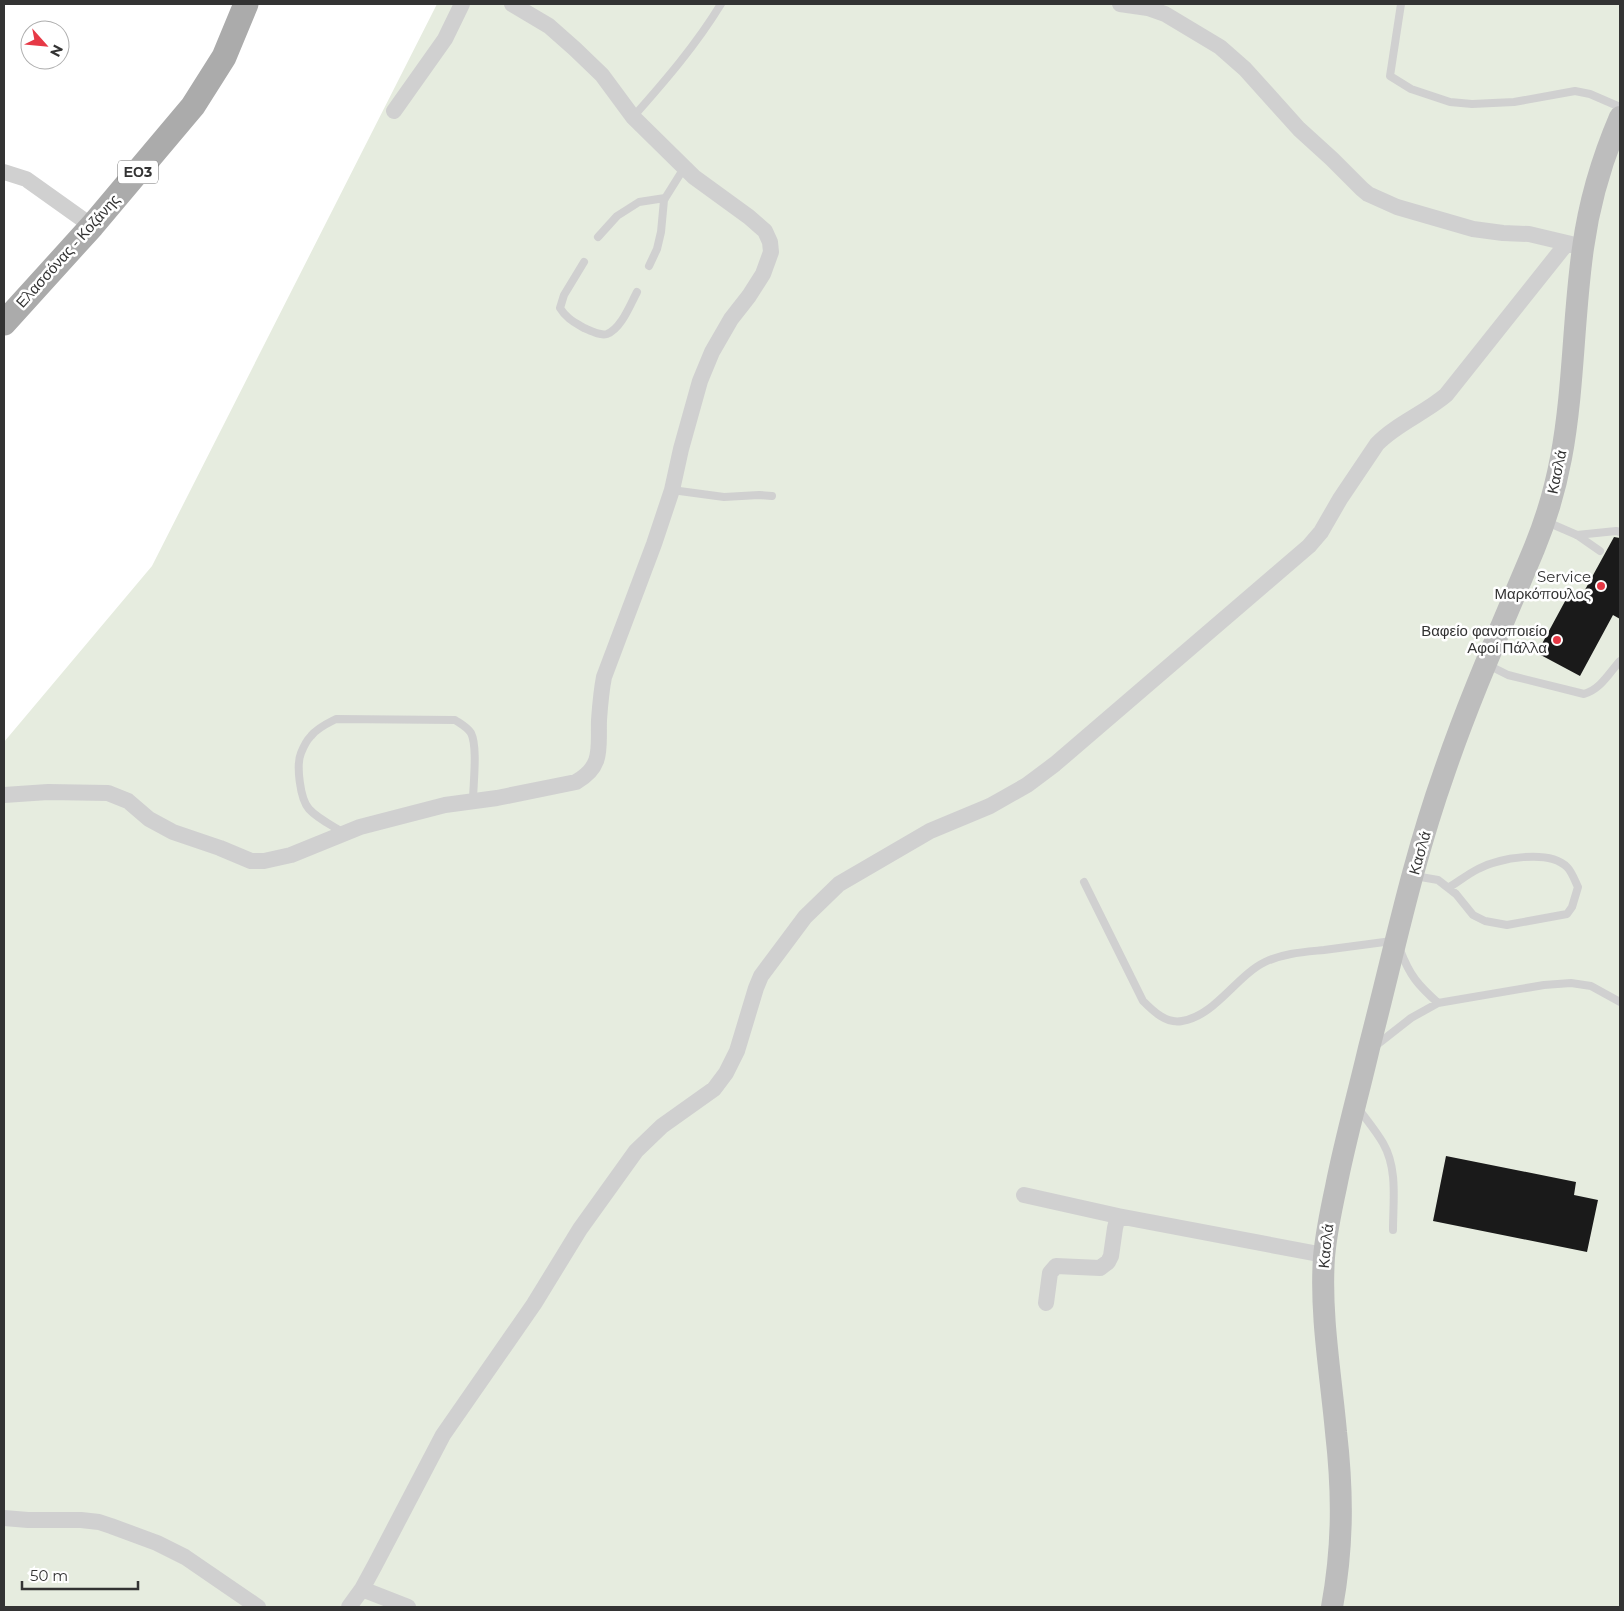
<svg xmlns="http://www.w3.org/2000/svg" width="1624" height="1611" font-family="Montserrat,sans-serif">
  <rect width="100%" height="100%" fill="#fff"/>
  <!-- green -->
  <path fill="#e6ecdf" d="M 437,4 L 1620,4 L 1620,1607 L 4,1607 L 4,742 L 152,566 Z"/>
  <!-- building -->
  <path fill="#1a1a1a" d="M 1614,537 L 1620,538 L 1620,619 L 1613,615 L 1580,676 L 1537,653 L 1570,592 L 1581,597 Z
    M 1446,1156 L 1576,1182 L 1574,1195 L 1598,1200 L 1587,1252 L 1433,1221 Z"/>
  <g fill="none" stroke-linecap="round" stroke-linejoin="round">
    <!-- lane -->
    <path stroke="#d0d0d0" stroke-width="8" d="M 1401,4 L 1390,76 L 1411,89 L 1450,102 L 1472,104 L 1514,102 L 1575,91 L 1590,94 L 1620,107
      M 633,117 C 665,81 696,45 721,4
      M 598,237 L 617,216 L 639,202 L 665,198
      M 584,262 L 564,295 L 560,308 C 566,318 574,322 584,328 C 591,331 600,336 607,334 C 621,329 630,305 637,292
      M 649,266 L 657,249 L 661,232 L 664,200 L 684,168
      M 672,490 L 724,497 L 759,495 L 772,496
      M 1547,522 L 1577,535 L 1600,551
      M 1577,535 L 1616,531 L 1620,532
      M 1488,665 L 1508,675 L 1584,694 C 1601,689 1609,673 1620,661
      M 344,833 C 333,826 318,819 309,809 C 300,799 296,765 301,753 C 303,748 307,740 311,736 C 317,728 328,723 336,719 L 455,720 C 461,724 467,727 471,733 C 478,747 473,785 473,802
      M 1415,876 L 1438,880 L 1456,894 L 1473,915 L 1485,921 L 1507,925 L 1567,914 L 1572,907 L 1578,887 C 1575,881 1572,872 1567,867 C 1549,849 1498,858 1478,869 C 1468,874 1458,882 1448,888
      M 1084,882 L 1143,1001 C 1153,1011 1166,1024 1182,1021 C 1215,1016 1236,976 1265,962 C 1284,953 1304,952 1324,950 C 1347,947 1370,944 1392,941
      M 1400,950 C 1410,976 1418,985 1438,1003
      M 1374,1047 L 1411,1018 L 1438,1003 L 1544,985 L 1571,983 L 1591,986 L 1620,1002
      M 1358,1108 C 1366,1119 1376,1131 1383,1143 C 1398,1169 1393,1201 1393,1230"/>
    <!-- street -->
    <path stroke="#d0d0d0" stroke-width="16" d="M 1120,4 L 1148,8 L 1165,14 L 1220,47 L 1245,69 L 1299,129 L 1332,159 L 1362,189 L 1368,194 L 1397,207 L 1473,229 L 1503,233 L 1529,234 L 1567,243
      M 394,111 L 445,39 L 462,4
      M 4,172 L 26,179 L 92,226
      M 4,795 L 48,792 L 108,793 L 128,801 L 149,819 L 173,832 L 220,848 L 251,861 L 264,861 L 291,855 L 360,827 L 445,805 L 497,798 L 576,782 C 604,766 598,748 599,720 C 600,706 601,692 604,677 L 654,544 L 672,490 L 681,449 L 700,381 L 712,352 L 731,319 L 749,296 L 763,274 L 771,252 L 770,242 L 765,231 L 749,217 L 694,177 L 633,117 L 602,75 L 575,49 L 549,26 L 512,4
      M 1024,1195 L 1118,1216 L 1324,1255
      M 1046,1303 L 1050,1273 L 1056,1266 L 1100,1268 L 1108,1262 L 1111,1256 L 1115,1228 L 1118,1216
      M 4,1518 L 28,1520 L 81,1520 L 99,1522 L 111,1526 L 157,1543 L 185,1557 L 258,1607
      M 362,1589 L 408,1607
      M 349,1607 L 362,1589 L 375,1565 L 443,1435 L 534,1304 L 580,1229 L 636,1151 L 662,1126 L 714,1089 L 726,1073 L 737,1051 L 756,988 L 761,976 L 805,917 L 839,884 L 930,831 L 990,806 L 1027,785 L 1055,764 L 1309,546 L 1321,532 L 1340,499 L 1377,444 C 1396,424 1425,413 1446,395 L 1567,243 L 1583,247"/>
    <!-- secondary -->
    <path stroke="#bdbdbd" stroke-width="22" d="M 1332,1607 C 1343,1547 1343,1493 1336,1432 C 1331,1376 1320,1315 1324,1257 C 1326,1234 1331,1210 1336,1187 C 1345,1141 1358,1095 1369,1048 C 1393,956 1412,863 1444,773 C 1470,697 1503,623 1534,549 C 1546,520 1555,490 1561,458 C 1574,389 1573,318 1583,248 C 1589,203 1602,159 1620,117"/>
    <!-- primary -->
    <path stroke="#ababab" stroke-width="25" d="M 4,323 L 92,226 L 193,106 L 224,57 L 246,4"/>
  </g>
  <!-- markers -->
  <g fill="#e63946" stroke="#fff" stroke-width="2">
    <circle cx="1601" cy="586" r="5"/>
    <circle cx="1557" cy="640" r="5"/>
  </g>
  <g text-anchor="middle" stroke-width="5" stroke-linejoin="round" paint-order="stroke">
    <!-- shield labels -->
    <rect fill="#fff" stroke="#707070" stroke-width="1" x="118" y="160.5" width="40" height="23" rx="4"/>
    <g font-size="14" font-weight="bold" fill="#333">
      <text x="138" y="177">ΕΟ3</text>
    </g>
    <!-- street labels -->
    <g font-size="15" fill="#333" stroke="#fff">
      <text transform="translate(68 251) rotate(-48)" y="5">Ελασσόνας - Κοζάνης</text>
      <text transform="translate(1557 472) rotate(-78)" y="5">Κασλά</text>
      <text transform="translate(1420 853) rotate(-74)" y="5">Κασλά</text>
      <text transform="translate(1326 1246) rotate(-84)" y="5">Κασλά</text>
    </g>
    <!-- poi labels -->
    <g font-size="15" fill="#333" stroke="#fff" text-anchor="end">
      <text x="1591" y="582">Service<tspan x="1591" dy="17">Μαρκόπουλος</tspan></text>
      <text x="1547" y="636">Βαφείο φανοποιείο<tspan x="1547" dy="17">Αφοί Πάλλα</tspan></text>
    </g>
  </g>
  <!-- border -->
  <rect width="1624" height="1611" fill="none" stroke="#333333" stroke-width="10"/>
  <!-- north arrow -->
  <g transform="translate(45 45) rotate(117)"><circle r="24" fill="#ffffff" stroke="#adadad"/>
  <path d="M0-4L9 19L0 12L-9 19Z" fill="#e63946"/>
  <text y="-8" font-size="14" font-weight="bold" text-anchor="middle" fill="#333333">N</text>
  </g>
  <!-- scale -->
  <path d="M22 1581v8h116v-8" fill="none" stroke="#333333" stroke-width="2.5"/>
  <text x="30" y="1581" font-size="15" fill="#333333" stroke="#ffffff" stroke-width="4" paint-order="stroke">50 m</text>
</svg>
